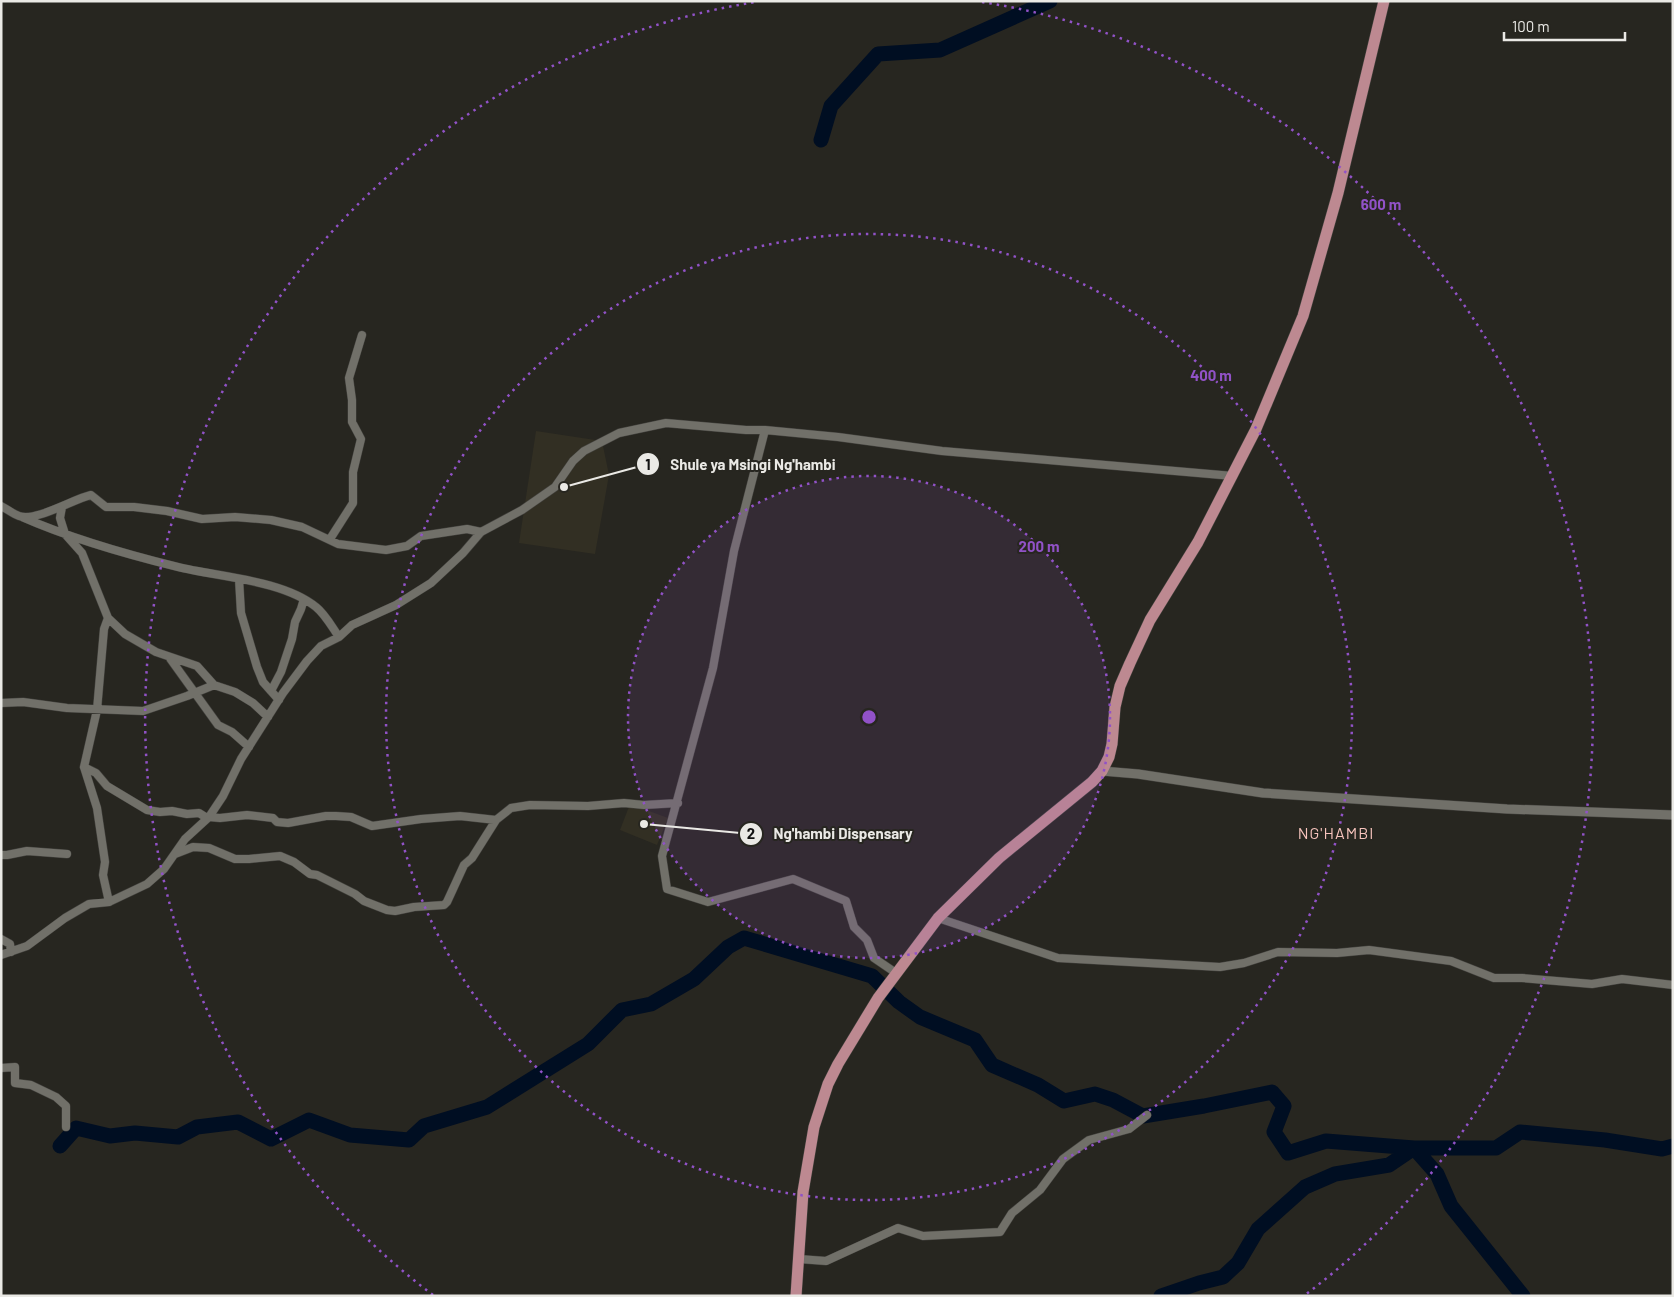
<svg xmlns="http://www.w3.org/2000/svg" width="1674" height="1297" font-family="Barlow,sans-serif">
  <rect width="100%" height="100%" fill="#272620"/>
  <!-- built -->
  <path fill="#322f23" d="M 536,431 L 602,441 L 609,475 L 595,554 L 519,543 Z
    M 630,804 L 668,818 L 657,845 L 620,830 Z"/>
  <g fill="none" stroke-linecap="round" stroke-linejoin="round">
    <!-- river -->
    <path stroke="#000e22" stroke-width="15" d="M 821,140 L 831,106 L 878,54 L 940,50 L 1050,1
      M 60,1146 L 76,1128 L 110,1136 L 135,1133 L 178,1137 L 197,1127 L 238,1122 L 271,1139 L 309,1120 L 350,1135 L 409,1140 L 424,1126 L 487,1107 L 588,1044 L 622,1010 L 651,1004 L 694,979 L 728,947 L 744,938 L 872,976 L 899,1002 L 920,1017 L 975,1040 L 992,1065 L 1038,1085 L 1064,1101 L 1095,1094 L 1113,1100 L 1143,1116 L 1204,1106 L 1272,1092 L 1284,1106 L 1274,1132 L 1288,1153 L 1326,1141 L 1414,1148 L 1496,1148 L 1520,1132 L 1605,1140 L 1662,1149 L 1673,1146
      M 1161,1296 L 1199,1283 L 1223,1277 L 1238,1263 L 1258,1229 L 1305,1187 L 1335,1174 L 1389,1165 L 1414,1148 L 1437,1174 L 1451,1206 L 1523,1296"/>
    <defs>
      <path id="minor" d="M 1,506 C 7,509 13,514 19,516 C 36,522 73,499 91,495 L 106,507 L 134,507 L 167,511 L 202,519 L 235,517 L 271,520 L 302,527 L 338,544 L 386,550 L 407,546 L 421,536 L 467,529 L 481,532
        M 62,507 L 60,518 L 65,534 L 82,553 L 108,618 L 125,634 L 156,652 L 197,666 L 214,685 L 235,692 L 253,703 L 268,717
        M 22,517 C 72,539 125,554 178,567 C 219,577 283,580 316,607 C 325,614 332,627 339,637
        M 330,539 L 353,503 L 353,472 L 361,439 L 352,422 L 352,400 L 349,378 L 362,335
        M 239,579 L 241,613 L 257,667 L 263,682 L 279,700
        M 108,618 L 104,629 L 97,710 L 84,767 L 97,808 L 105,862 L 103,875 L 109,902
        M 169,657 L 218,725 L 232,732 L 249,747
        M 271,691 L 281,672 L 292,639 L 295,622 L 301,609 L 304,599
        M 1,703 L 23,702 L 67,708 L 143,711 L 187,696 L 214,685
        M 84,767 L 96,773 L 107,786 L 147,810 L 160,812 L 172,811 L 187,814 L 199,813 L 207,818
        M 209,817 L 220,818 L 247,815 L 273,818 L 277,822 L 288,823 L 326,816 L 336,816 L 351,817 L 372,826 L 421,819 L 460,816 L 496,820 L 511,808 L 530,805 L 588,806 L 624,803 L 644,805 L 678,803
        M 175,854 L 193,847 L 209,848 L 235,859 L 249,859 L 280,856 L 294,862 L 310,874 L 317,875 L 355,894 L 364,901 L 387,910 L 395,911 L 414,907 L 444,905 L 447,902 L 464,865 L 472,858 L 496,820
        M 1,855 L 7,855 L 27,851 L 67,854
        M 938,918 L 1058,958 L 1220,967 L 1244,963 L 1278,952 L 1337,953 L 1369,950 L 1451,961 L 1494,978 L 1522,978 L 1592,984 L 1622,979 L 1673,985
        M 1,939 L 10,944 L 11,952
        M 1,955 L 27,946 L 65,918 L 89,904 L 109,902 L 147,884 L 164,869 L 185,839 L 209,817 L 223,796 L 241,759 L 283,693 L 307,661 L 321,646 L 339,637 L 352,625 L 396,605 L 431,583 L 463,553 L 481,532 L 522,510 L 555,487 L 573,461 L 584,451 L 619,433 L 666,423 L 746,430 L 765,430
        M 896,973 L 874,958 L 867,940 L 854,927 L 846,901 L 793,879 L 708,902 L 667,889 L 662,856 L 713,668 L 734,551 L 765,430 L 838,437 L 942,451 L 1233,476
        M 1,1068 L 15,1067 L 15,1083 L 31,1085 L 56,1097 L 66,1106 L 66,1127
        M 799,1259 L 826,1261 L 898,1228 L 923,1236 L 1000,1232 L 1012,1213 L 1040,1190 L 1063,1159 L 1089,1140 L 1129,1129 L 1147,1115"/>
      <path id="tertiary" d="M 1102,771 L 1138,774 L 1263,793 L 1507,809 L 1673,815"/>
      <path id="primary" d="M 796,1296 L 803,1192 L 814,1127 L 828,1084 L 838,1064 L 878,998 L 938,918 L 999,858 L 1092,782 L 1102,771 L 1109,757 L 1112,744 L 1115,707 L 1120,686 L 1130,663 L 1150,620 L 1198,542 L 1256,429 L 1303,316 L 1338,193 L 1384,1"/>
    </defs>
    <!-- minor casing -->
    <use href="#minor" stroke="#44433f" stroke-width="9"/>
    <!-- tertiary casing -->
    <use href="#tertiary" stroke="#44433f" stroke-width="10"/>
    <!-- primary casing -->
    <use href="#primary" stroke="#44433f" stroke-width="12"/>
    <!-- minor -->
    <use href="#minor" stroke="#717069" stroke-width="8"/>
    <!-- tertiary -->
    <use href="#tertiary" stroke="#717069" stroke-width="9"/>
    <!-- primary -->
    <use href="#primary" stroke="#bd8991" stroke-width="11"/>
  </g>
  <!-- distance rings -->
  <circle cx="869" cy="717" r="241" fill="#9152c7" fill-opacity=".12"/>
  <g fill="none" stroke="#9152c7" stroke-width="2.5" stroke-dasharray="2.5 5">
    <circle cx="869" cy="717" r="241"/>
    <circle cx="869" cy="717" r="483"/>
    <path d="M433 1295A724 724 0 0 1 756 2M982 2A724 724 0 0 1 1305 1295"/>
  </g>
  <g text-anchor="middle" stroke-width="4" stroke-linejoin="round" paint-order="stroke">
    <!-- quarter labels -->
    <g font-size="16" letter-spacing="1" fill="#f7c4bd" stroke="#272620">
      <text x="1336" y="839">NG'HAMBI</text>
    </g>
  </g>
  <circle cx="869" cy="717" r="8" fill="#9152c7" stroke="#272620" stroke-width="2.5"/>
  <g font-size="15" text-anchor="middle" font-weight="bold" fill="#9152c7" stroke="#272620" stroke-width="4" stroke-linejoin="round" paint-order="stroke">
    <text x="1381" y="210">600 m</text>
    <text x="1211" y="381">400 m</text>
    <text x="1039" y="552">200 m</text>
  </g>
  <!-- callouts -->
  <path fill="none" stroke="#eae9e5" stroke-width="2" d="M564 487L648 464M644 824L751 834"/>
  <g fill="#eae9e5" stroke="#272620" stroke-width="2">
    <circle cx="564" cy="487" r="5"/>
    <circle cx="644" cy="824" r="5"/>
    <circle cx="648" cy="464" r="12"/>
    <circle cx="751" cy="834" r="12"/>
  </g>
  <g font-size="15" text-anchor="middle" font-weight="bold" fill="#111">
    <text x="648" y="470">1</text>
    <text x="751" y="839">2</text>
  </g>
  <g font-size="15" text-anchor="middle" font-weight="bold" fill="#eae9e5" stroke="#272620" stroke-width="4" stroke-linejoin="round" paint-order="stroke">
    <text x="753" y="470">Shule ya Msingi Ng'hambi</text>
    <text x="843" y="839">Ng'hambi Dispensary</text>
  </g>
  <!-- border -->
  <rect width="1674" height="1297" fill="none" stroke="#eae9e5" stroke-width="5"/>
  <!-- scale -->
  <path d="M1504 32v8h121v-8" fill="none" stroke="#eae9e5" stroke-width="2.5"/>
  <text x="1512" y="32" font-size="15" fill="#eae9e5" stroke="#272620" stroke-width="4" paint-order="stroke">100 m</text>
</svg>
